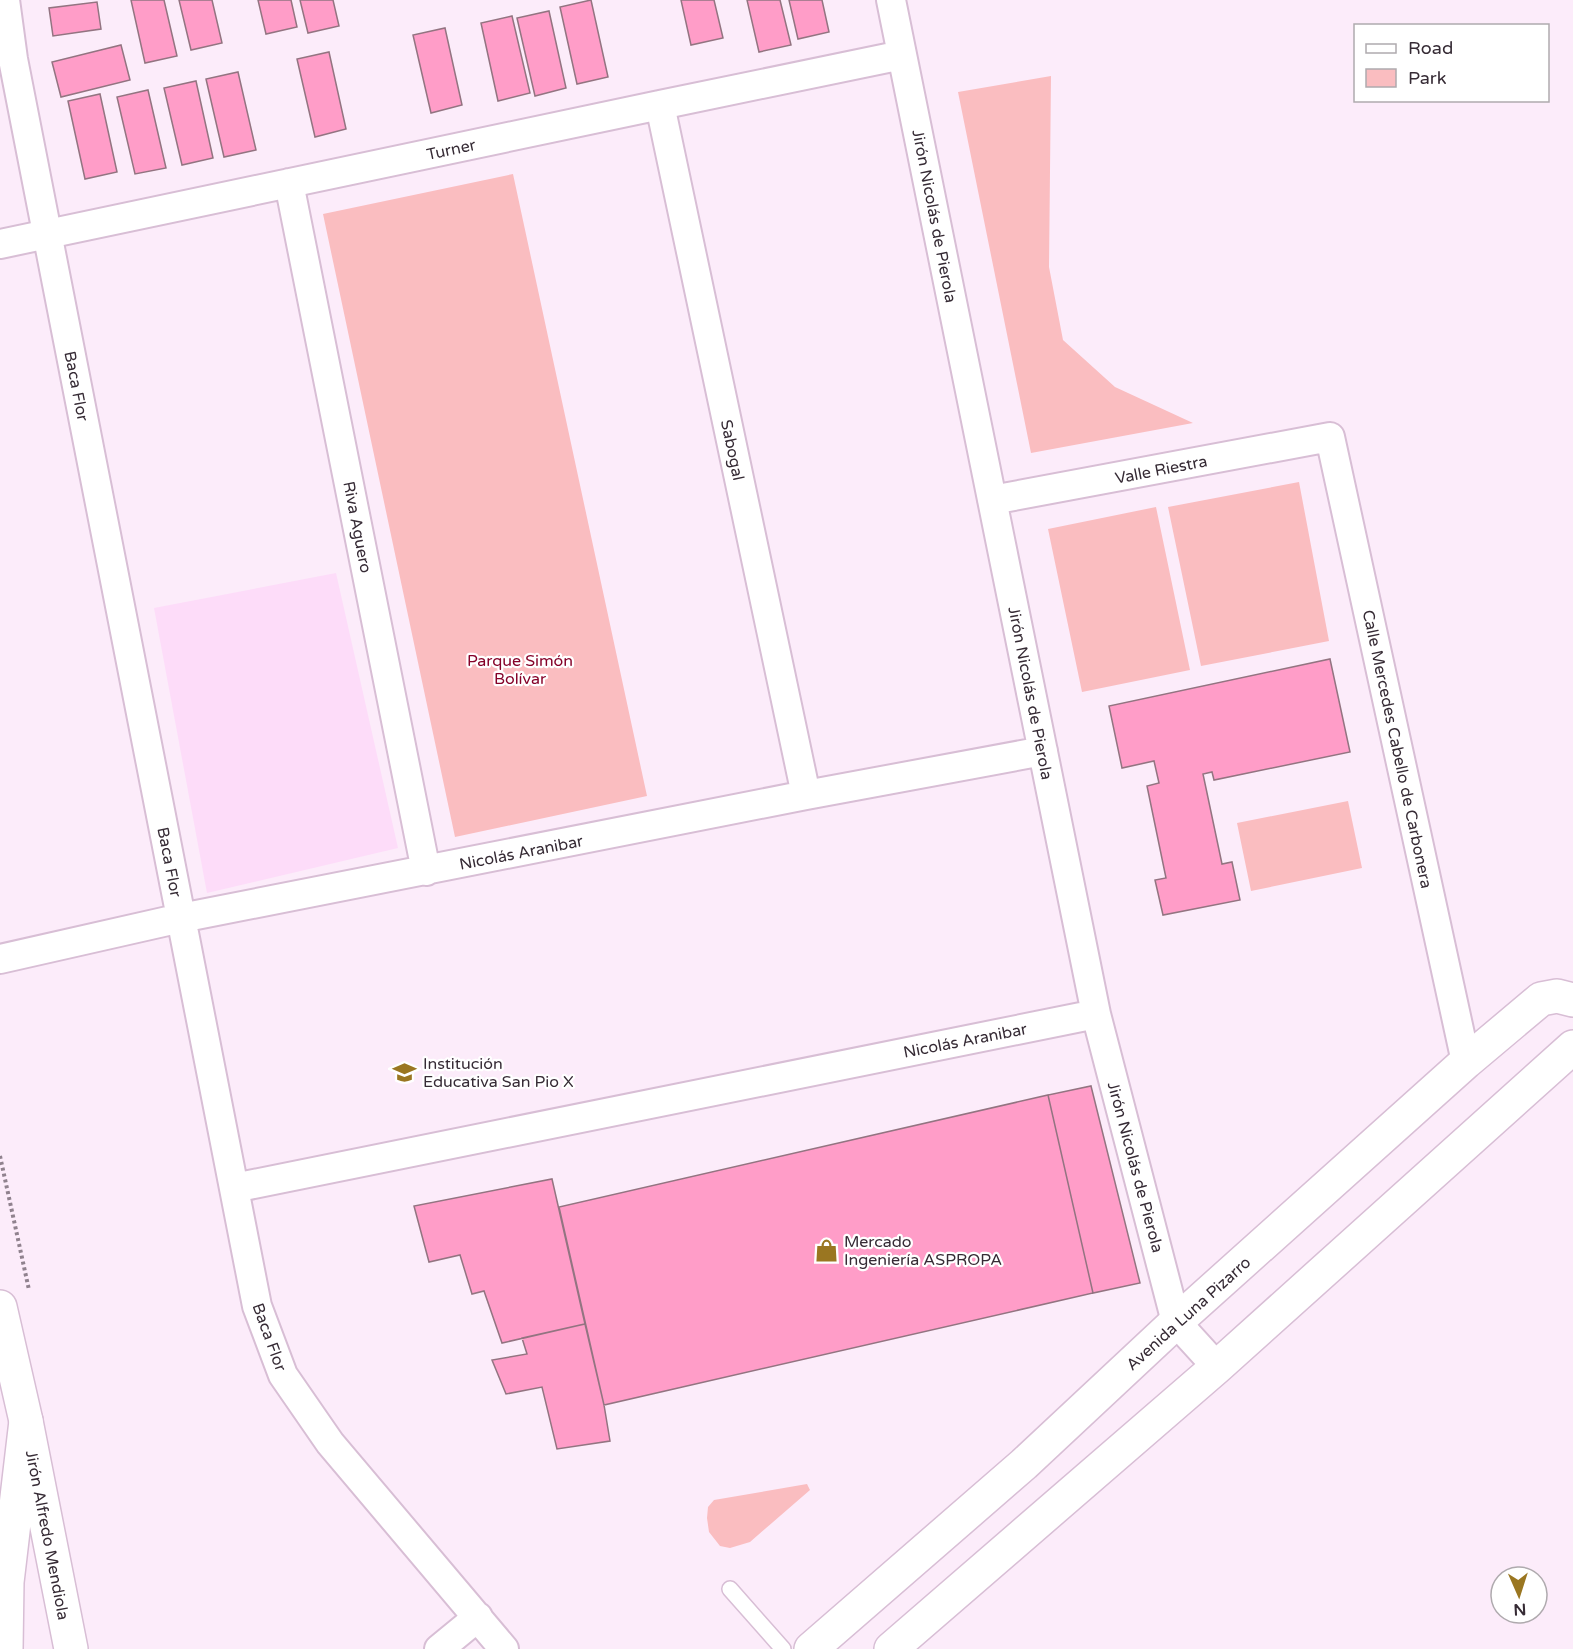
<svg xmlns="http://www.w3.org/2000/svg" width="1573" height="1649" font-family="'Varela Round',sans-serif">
  <rect width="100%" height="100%" fill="#fcecfa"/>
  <!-- built -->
  <path fill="#fddcf9" d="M 336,573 L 398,848 L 207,893 L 154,608 Z"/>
  <!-- green -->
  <path fill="#fabdc0" d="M 1051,76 L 1049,267 L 1063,340 L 1115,387 L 1193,423 L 1031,453 L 958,92 Z
    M 513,174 L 647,796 L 455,837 L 323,214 Z
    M 1299,482 L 1329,641 L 1201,666 L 1168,507 Z
    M 1156,507 L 1190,670 L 1082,692 L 1048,529 Z
    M 1348,801 L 1362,868 L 1251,891 L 1237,823 Z
    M 807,1484 L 810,1490 L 750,1542 L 730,1548 L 720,1546 L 709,1532 L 707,1518 L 708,1507 L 714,1500 Z"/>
  <!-- building -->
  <path fill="#ff9dc8" stroke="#937481" stroke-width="1.5" d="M 131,0 L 164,0 L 177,56 L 145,63 Z
    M 179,0 L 212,0 L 222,43 L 191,50 Z
    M 258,0 L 291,0 L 297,27 L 266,34 Z
    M 300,0 L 333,0 L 339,26 L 308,33 Z
    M 591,0 L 608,77 L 577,84 L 560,7 Z
    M 681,0 L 714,0 L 723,38 L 691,45 Z
    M 747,0 L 780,0 L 791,45 L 759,52 Z
    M 789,0 L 822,0 L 829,32 L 798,39 Z
    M 97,2 L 101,29 L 53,36 L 49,8 Z
    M 549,11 L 566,88 L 535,96 L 517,18 Z
    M 512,16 L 530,93 L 498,101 L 481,23 Z
    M 445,28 L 462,105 L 431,113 L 413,35 Z
    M 121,45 L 130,80 L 61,97 L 52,62 Z
    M 329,52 L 346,129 L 315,137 L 297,59 Z
    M 238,72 L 256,150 L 224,157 L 206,79 Z
    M 196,81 L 213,158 L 182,165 L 164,88 Z
    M 148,90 L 166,168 L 135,174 L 117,97 Z
    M 100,94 L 117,172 L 85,179 L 68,101 Z
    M 1330,659 L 1350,752 L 1214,780 L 1212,772 L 1203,774 L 1222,864 L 1232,862 L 1240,900 L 1163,915 L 1155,880 L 1166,878 L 1147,786 L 1159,783 L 1154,761 L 1122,768 L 1109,706 Z
    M 1091,1086 L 1140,1283 L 1093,1293 L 1048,1095 Z
    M 1048,1095 L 1093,1293 L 604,1405 L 559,1207 Z
    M 552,1179 L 585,1324 L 502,1343 L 484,1291 L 472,1294 L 460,1255 L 429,1262 L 414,1206 Z
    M 585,1324 L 604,1405 L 610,1441 L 557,1449 L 542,1387 L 506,1394 L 492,1360 L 527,1354 L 522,1338 Z"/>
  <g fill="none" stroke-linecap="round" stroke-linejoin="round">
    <defs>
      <path id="lane" d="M 730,1589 L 783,1649"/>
      <path id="street" d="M 5,0 L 13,59 L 257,1306 L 283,1375 L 330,1443 L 504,1649
        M 891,0 L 1096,1014 L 1176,1322 L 1217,1367
        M 660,105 L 806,795
        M 289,183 L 426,871
        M 0,244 L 660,105 L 902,55
        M 992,500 L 1330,437 L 1466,1062
        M 0,959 L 181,918 L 806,795 L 1043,751
        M 234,1188 L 1096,1014
        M 439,1649 L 478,1617"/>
      <path id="secondary" d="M 0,1307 L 26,1421 L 71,1649
        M 811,1649 L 1024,1464 L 1176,1322 L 1466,1062 L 1541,999 L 1557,996 L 1573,1000
        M 891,1649 L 1217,1367 L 1573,1047"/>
      <path id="highway" d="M 6,1649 L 7,1582 L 26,1421"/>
    </defs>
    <!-- lane casing -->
    <use href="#lane" stroke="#d8bed5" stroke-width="18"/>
    <!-- street casing -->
    <use href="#street" stroke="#d8bed5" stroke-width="32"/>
    <!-- secondary casing -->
    <use href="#secondary" stroke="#d8bed5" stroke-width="36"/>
    <!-- highway casing -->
    <use href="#highway" stroke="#d8bed5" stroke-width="36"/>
    <!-- path -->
    <path stroke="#90828e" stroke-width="4" stroke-dasharray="3 3" stroke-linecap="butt" d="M 0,1156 L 29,1290"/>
    <!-- lane -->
    <use href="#lane" stroke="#fff" stroke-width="15"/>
    <!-- street -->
    <use href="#street" stroke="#fff" stroke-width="28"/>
    <!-- secondary -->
    <use href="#secondary" stroke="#fff" stroke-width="33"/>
    <!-- highway -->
    <use href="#highway" stroke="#fff" stroke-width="33"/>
  </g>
  <!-- icons -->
  <defs>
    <symbol id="school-bare" viewBox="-9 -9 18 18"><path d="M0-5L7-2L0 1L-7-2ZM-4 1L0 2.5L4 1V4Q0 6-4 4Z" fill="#9a7621" stroke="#fff" stroke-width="2.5" paint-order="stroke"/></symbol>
    <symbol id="shop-bare" viewBox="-9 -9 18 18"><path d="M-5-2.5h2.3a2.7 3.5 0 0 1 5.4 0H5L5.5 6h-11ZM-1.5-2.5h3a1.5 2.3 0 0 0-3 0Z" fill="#9a7621" stroke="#fff" stroke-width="2.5" paint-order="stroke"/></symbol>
  </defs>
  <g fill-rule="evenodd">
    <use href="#school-bare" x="388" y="1056" width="33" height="33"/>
    <use href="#shop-bare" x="810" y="1234" width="33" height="33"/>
  </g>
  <g text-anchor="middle" stroke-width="4.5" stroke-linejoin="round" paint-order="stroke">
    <!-- street labels -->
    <g font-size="16" fill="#362b35" stroke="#fff">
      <text transform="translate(451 149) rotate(-12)" y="6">Turner</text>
      <text transform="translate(935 216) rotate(79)" y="6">Jirón Nicolás de Pierola</text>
      <text transform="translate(77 386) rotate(79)" y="6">Baca Flor</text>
      <text transform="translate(733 450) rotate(78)" y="6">Sabogal</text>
      <text transform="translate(1161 469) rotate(-11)" y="6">Valle Riestra</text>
      <text transform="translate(358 527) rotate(79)" y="6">Riva Aguero</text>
      <text transform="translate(1031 693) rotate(79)" y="6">Jirón Nicolás de Pierola</text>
      <text transform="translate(1398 749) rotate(78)" y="6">Calle Mercedes Cabello de Carbonera</text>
      <text transform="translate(521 852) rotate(-11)" y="6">Nicolás Aranibar</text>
      <text transform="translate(170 862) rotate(79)" y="6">Baca Flor</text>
      <text transform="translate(965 1040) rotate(-11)" y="6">Nicolás Aranibar</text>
      <text transform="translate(1136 1167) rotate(75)" y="6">Jirón Nicolás de Pierola</text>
      <text transform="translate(1188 1313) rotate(-42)" y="6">Avenida Luna Pizarro</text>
      <text transform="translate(270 1337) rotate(70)" y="6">Baca Flor</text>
      <text transform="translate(48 1535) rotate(79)" y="6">Jirón Alfredo Mendiola</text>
    </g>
    <!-- park labels -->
    <g font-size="16" fill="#850229" stroke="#fff">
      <text x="520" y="666">Parque Simón<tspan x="520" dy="18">Bolívar</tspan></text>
    </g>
    <!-- poi labels -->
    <g font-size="16" fill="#362b35" stroke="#fff" text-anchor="start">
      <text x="423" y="1069">Institución<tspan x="423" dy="18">Educativa San Pio X</tspan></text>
      <text x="844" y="1247">Mercado<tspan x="844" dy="18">Ingeniería ASPROPA</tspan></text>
    </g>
  </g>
  <!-- legend -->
  <rect x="1354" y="24" width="195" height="78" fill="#ffffff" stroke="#afaaae" stroke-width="1.5"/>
  <rect x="1366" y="44" width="30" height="9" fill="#ffffff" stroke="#afaaae" stroke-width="1.5"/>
  <text x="1408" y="54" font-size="18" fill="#362b35">Road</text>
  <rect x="1366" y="69" width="30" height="18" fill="#fabdc0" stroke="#afaaae" stroke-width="1.5"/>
  <text x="1408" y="84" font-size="18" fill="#362b35">Park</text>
  <!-- north arrow -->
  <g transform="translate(1519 1595) rotate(177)"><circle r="28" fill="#ffffff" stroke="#afaaae" stroke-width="1.5"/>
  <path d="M0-4.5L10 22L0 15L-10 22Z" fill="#9a7621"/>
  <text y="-9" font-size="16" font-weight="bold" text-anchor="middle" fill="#362b35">N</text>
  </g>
</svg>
